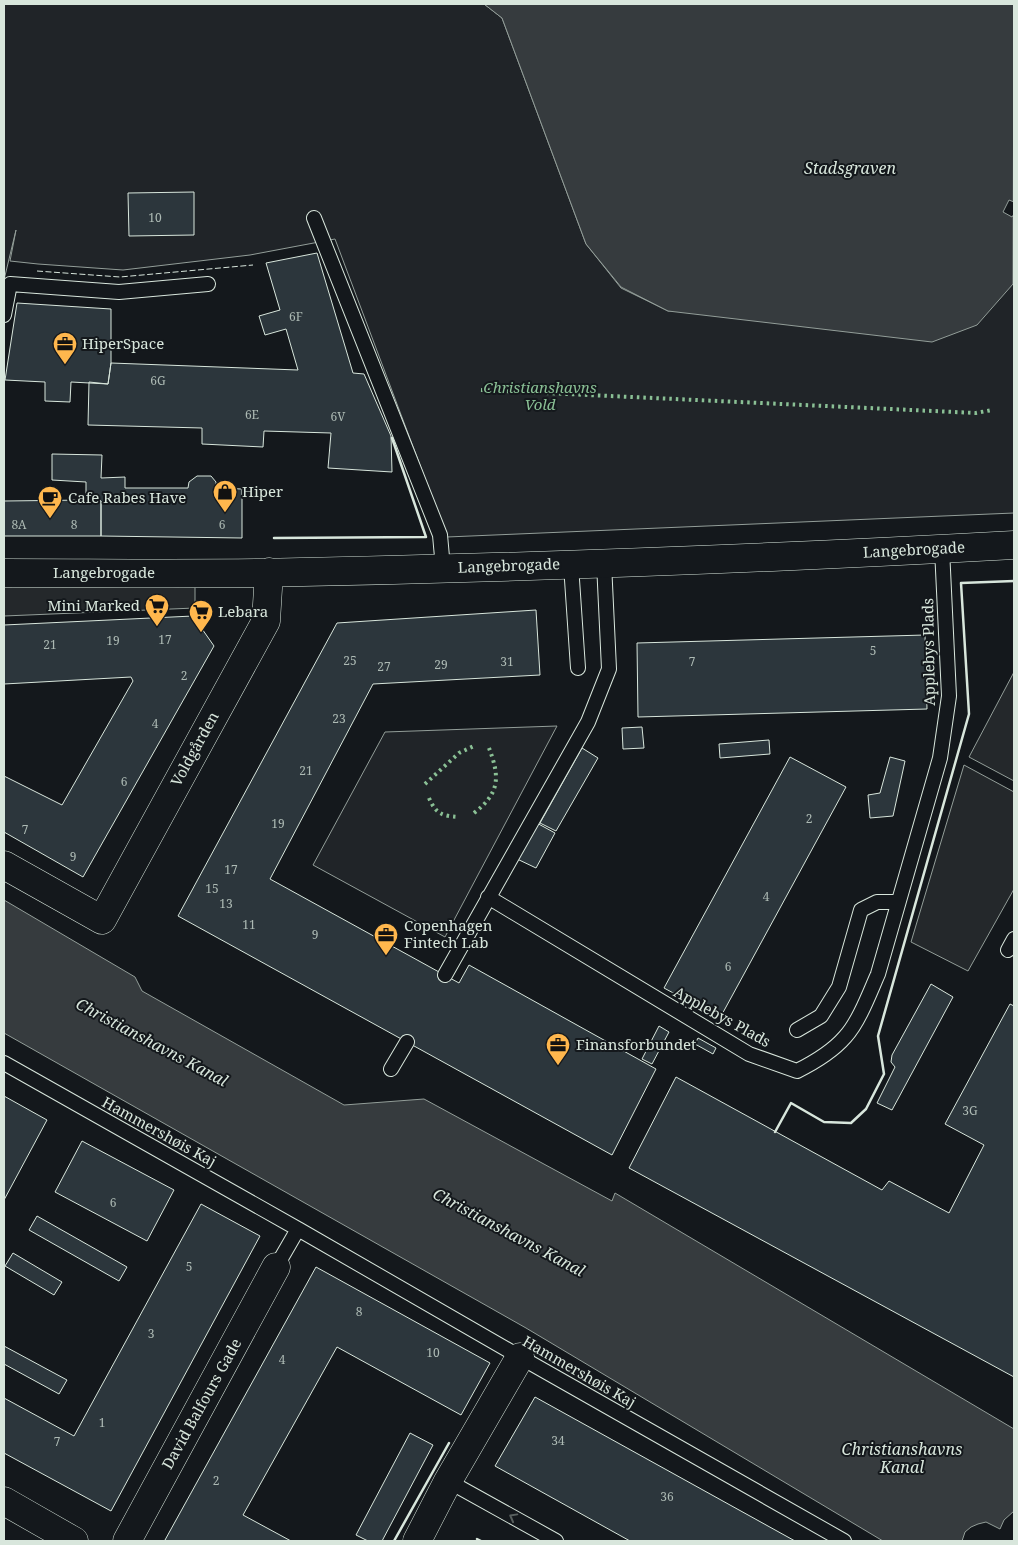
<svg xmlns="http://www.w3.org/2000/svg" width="1018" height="1545" font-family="'Noto Serif',serif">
  <rect width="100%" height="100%" fill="#14181c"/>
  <!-- green -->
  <path fill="#202428" stroke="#939e99" d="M 4,4 L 484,4 L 502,18 L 586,244 L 621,288 L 668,311 L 1013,284 L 1014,282 L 1014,513 L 447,537 L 335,239 L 250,255 L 123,270 L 38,264 L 10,261 L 16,230 L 4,280 Z
    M 557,726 L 445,937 L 313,865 L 385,732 Z"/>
  <!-- parking -->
  <path fill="#24282b" stroke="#939e99" d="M 195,563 L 195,608 L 4,616 L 4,567 Z
    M 1014,672 L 1014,781 L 969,757 Z
    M 964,765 L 1014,792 L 1014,889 L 968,971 L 911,942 Z"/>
  <!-- water -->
  <path fill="#363b3e" stroke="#939e99" d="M 484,4 L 1014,4 L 1013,284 L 977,325 L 932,342 L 668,311 L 621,287 L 586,244 L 502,18 Z
    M 4,900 L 135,977 L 142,991 L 344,1105 L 424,1099 L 612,1201 L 615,1193 L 1014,1429 L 1014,1541 L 883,1541 L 526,1328 L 4,1033 Z"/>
  <!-- pier -->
  <path fill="#14181c" stroke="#939e99" d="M 1009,200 L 1014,202 L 1014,214 L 1012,217 L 1003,212 Z
    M 1014,1511 L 1014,1541 L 962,1541 L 965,1532 L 971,1527 L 978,1524 L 986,1522 L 1000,1529 L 1004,1520 Z"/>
  <!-- building -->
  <path fill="#2c363c" stroke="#d8e6dc" d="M 194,192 L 194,235 L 129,236 L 128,193 Z
    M 317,253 L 353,373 L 364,374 L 391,436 L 392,472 L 328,468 L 331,433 L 264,431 L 263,447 L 202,444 L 202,428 L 88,425 L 89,382 L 108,384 L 111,363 L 298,370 L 286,329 L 265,335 L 259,316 L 280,310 L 266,263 Z
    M 17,303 L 111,309 L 111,363 L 108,384 L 71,382 L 70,402 L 45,401 L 45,382 L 5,380 Z
    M 52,454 L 102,455 L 101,478 L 125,477 L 125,488 L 188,488 L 189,482 L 197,476 L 211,476 L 216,482 L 216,488 L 242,489 L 242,538 L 101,536 L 101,501 L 86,500 L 86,482 L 52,480 Z
    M 86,500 L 101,501 L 101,536 L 4,536 L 4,501 Z
    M 536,610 L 540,675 L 373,684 L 270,879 L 459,983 L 469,965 L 656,1069 L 612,1155 L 178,916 L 337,623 Z
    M 193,616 L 214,646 L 83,877 L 4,832 L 4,776 L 62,805 L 133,681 L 131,677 L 4,684 L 4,625 Z
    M 925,635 L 927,709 L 638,717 L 637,643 Z
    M 642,727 L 644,748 L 623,749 L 622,728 Z
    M 769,740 L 770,754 L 720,758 L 719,744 Z
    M 582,748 L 598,758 L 556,831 L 540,823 Z
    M 790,757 L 846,787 L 720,1018 L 664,988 Z
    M 890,757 L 905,761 L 893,816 L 870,818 L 868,795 L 880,793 Z
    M 535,822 L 555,833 L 536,868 L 515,858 Z
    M 931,984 L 953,997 L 892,1110 L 877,1103 L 895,1067 L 891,1062 L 892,1055 Z
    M 1010,1004 L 1014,1006 L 1014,1377 L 629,1168 L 676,1077 L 882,1190 L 889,1181 L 949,1213 L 984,1145 L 945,1124 Z
    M 659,1026 L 669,1032 L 652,1064 L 642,1059 Z
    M 698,1038 L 716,1048 L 713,1054 L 695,1044 Z
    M 4,1096 L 47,1120 L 4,1200 Z
    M 82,1141 L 174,1190 L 147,1241 L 55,1192 Z
    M 201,1204 L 260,1236 L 111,1511 L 4,1453 L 4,1398 L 74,1436 Z
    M 37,1216 L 127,1267 L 119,1281 L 29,1230 Z
    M 13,1253 L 62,1282 L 54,1295 L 5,1266 Z
    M 316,1267 L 490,1363 L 461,1415 L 337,1347 L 243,1515 L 291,1541 L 168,1541 L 165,1540 Z
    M 4,1346 L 67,1380 L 59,1394 L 4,1364 Z
    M 535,1397 L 795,1541 L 630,1541 L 495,1466 Z
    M 410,1433 L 433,1445 L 382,1541 L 368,1541 L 356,1535 Z"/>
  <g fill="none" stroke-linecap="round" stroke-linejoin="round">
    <defs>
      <path id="service" d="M 314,218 L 440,535 L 443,568
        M 4,315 L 10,284 L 119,292 L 208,284
        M 571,565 L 578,668
        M 488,897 L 749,1054 L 797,1071 C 815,1062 832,1052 845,1037 C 859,1022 870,992 878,974 L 940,758 L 949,696 L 942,549
        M 1008,950 L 1014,939
        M 445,975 L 588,722 L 609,669 L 604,563
        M 797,1030 L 821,1016 L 839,987 L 861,910 L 877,902 L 897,902
        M 4,1063 L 298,1229 L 276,1267
        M 391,1069 L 407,1042
        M 298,1229 L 520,1357 L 844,1541
        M 448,1481 L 556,1541"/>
      <path id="minor" d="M 4,573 C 88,573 173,574 258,573 C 510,568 762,559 1014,545
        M 4,865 L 102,920 L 266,621 L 269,572
        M 4,1501 L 74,1541
        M 127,1541 L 276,1267
        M 417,1541 L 448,1481 L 520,1357"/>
    </defs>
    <!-- service casing -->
    <use href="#service" stroke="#d8e6dc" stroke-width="16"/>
    <!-- minor casing -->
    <use href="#minor" stroke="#d8e6dc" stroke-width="29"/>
    <!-- service -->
    <use href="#service" stroke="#14181c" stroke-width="14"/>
    <!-- minor -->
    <use href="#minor" stroke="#14181c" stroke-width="28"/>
    <!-- hedge -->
    <path stroke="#8ac095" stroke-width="4" stroke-dasharray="2.5 4" stroke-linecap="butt" d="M 481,390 L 976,413 L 992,410
      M 425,784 L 459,753 L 476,745
      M 429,798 C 436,814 442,816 459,817
      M 474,813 C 500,793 500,777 489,748"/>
    <!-- fence -->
    <path stroke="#d8e6dc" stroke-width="1" stroke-dasharray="6 2.5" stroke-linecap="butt" d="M 37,271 L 120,277 L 253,265"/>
    <!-- wall -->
    <path stroke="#d8e6dc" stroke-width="2.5" d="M 274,538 L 426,537 L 392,438
      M 775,1132 L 791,1103 L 824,1122 L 851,1123 L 866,1109 L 884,1074 L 878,1036 L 969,714 L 961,583 L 1014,581
      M 477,1539 L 481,1541
      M 394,1541 L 449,1443"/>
  </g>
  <!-- one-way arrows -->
  <defs><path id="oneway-chevron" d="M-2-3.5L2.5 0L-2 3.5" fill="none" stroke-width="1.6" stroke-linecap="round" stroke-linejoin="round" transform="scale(1.25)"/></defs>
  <use stroke="#59605f" href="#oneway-chevron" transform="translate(513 1517) rotate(-151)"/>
  <!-- icons -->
  <defs>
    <symbol id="office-pin" viewBox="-11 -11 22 30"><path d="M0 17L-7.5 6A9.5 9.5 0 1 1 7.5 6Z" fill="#ffb74d" stroke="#14181c"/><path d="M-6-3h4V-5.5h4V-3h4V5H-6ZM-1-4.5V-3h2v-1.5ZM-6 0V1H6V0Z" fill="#111"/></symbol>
    <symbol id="shop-pin" viewBox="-11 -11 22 30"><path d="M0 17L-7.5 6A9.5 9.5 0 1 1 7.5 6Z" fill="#ffb74d" stroke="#14181c"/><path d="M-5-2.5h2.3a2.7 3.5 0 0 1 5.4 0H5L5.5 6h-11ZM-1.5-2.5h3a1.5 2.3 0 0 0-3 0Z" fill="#111"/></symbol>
    <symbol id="cafe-pin" viewBox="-11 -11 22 30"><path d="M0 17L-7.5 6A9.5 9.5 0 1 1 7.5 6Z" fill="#ffb74d" stroke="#14181c"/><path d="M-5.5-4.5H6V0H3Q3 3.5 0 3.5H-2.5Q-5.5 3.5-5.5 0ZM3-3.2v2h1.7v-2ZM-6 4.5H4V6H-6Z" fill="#111"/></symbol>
    <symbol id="supermarket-pin" viewBox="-11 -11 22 30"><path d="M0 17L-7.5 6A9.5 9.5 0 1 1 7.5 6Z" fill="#ffb74d" stroke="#14181c"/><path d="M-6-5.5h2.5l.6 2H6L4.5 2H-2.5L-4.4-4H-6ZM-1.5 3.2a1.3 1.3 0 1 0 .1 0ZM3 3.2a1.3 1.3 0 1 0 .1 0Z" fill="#111"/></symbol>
  </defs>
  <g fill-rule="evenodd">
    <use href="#office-pin" x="51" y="330" width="28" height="38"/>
    <use href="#shop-pin" x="211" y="478" width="28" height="38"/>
    <use href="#cafe-pin" x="36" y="484" width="28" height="38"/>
    <use href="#supermarket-pin" x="143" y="592" width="28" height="38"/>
    <use href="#supermarket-pin" x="187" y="598" width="28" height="38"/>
    <use href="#office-pin" x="372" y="921" width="28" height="38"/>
    <use href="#office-pin" x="544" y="1031" width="28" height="38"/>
  </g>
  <g text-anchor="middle" stroke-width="4" stroke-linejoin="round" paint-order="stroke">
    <!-- number labels -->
    <g font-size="12" fill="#adbab4">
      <text x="155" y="222">10</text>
      <text x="296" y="321">6F</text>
      <text x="158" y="385">6G</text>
      <text x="252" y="419">6E</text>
      <text x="338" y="421">6V</text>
      <text x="19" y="529">8A</text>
      <text x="74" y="529">8</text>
      <text x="222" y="529">6</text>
      <text x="165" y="644">17</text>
      <text x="113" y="645">19</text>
      <text x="50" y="649">21</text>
      <text x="873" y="655">5</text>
      <text x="350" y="665">25</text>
      <text x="507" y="666">31</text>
      <text x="692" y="666">7</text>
      <text x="441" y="669">29</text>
      <text x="384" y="671">27</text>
      <text x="184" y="680">2</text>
      <text x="339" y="723">23</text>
      <text x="155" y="728">4</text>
      <text x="306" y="775">21</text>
      <text x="124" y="786">6</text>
      <text x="809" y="823">2</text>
      <text x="278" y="828">19</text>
      <text x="25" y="834">7</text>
      <text x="73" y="861">9</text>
      <text x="231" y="874">17</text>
      <text x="212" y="893">15</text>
      <text x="766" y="901">4</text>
      <text x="226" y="908">13</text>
      <text x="249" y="929">11</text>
      <text x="315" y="939">9</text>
      <text x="728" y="971">6</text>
      <text x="970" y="1115">3G</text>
      <text x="113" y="1207">6</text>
      <text x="189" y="1271">5</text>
      <text x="359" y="1316">8</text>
      <text x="151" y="1338">3</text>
      <text x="433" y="1357">10</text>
      <text x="282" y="1364">4</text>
      <text x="102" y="1427">1</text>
      <text x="558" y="1445">34</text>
      <text x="57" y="1446">7</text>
      <text x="216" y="1485">2</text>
      <text x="667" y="1501">36</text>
    </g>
    <!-- poi labels -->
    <g font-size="15" fill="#d8e6dc" stroke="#14181c" text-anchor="start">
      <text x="82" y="349">HiperSpace</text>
      <text x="242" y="497">Hiper</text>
      <text x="68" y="503">Cafe Rabes Have</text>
      <text x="140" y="611" text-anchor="end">Mini Marked</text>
      <text x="218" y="617">Lebara</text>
      <text x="404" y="931">Copenhagen<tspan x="404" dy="17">Fintech Lab</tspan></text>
      <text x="576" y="1050">Finansforbundet</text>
    </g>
    <!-- park labels -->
    <g font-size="15" font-style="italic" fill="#8ac095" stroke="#14181c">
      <text x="540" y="393">Christianshavns<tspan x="540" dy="17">Vold</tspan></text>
    </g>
    <!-- street labels -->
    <g font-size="15" fill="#d8e6dc" stroke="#14181c">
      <text transform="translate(914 550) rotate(-3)" y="5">Langebrogade</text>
      <text transform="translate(509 566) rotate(-2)" y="5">Langebrogade</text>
      <text x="104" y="578">Langebrogade</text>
      <text transform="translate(929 652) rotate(-91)" y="5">Applebys Plads</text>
      <text transform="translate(195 749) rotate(-61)" y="5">Voldgården</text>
      <text transform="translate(722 1017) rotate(29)" y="5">Applebys Plads</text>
      <text transform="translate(159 1132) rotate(29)" y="5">Hammershøis Kaj</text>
      <text transform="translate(579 1372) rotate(30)" y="5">Hammershøis Kaj</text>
      <text transform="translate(202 1404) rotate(-61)" y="5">David Balfours Gade</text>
    </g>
    <!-- water labels -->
    <g font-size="16" font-style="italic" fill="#d8e6dc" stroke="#14181c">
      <text x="850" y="174">Stadsgraven</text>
      <text transform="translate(152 1042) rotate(28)" y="6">Christianshavns Kanal</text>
      <text transform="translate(509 1232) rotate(28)" y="6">Christianshavns Kanal</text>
      <text x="902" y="1455">Christianshavns<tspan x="902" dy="18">Kanal</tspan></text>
    </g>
  </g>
  <!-- border -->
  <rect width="1018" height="1545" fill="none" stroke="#d8e6dc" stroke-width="10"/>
</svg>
